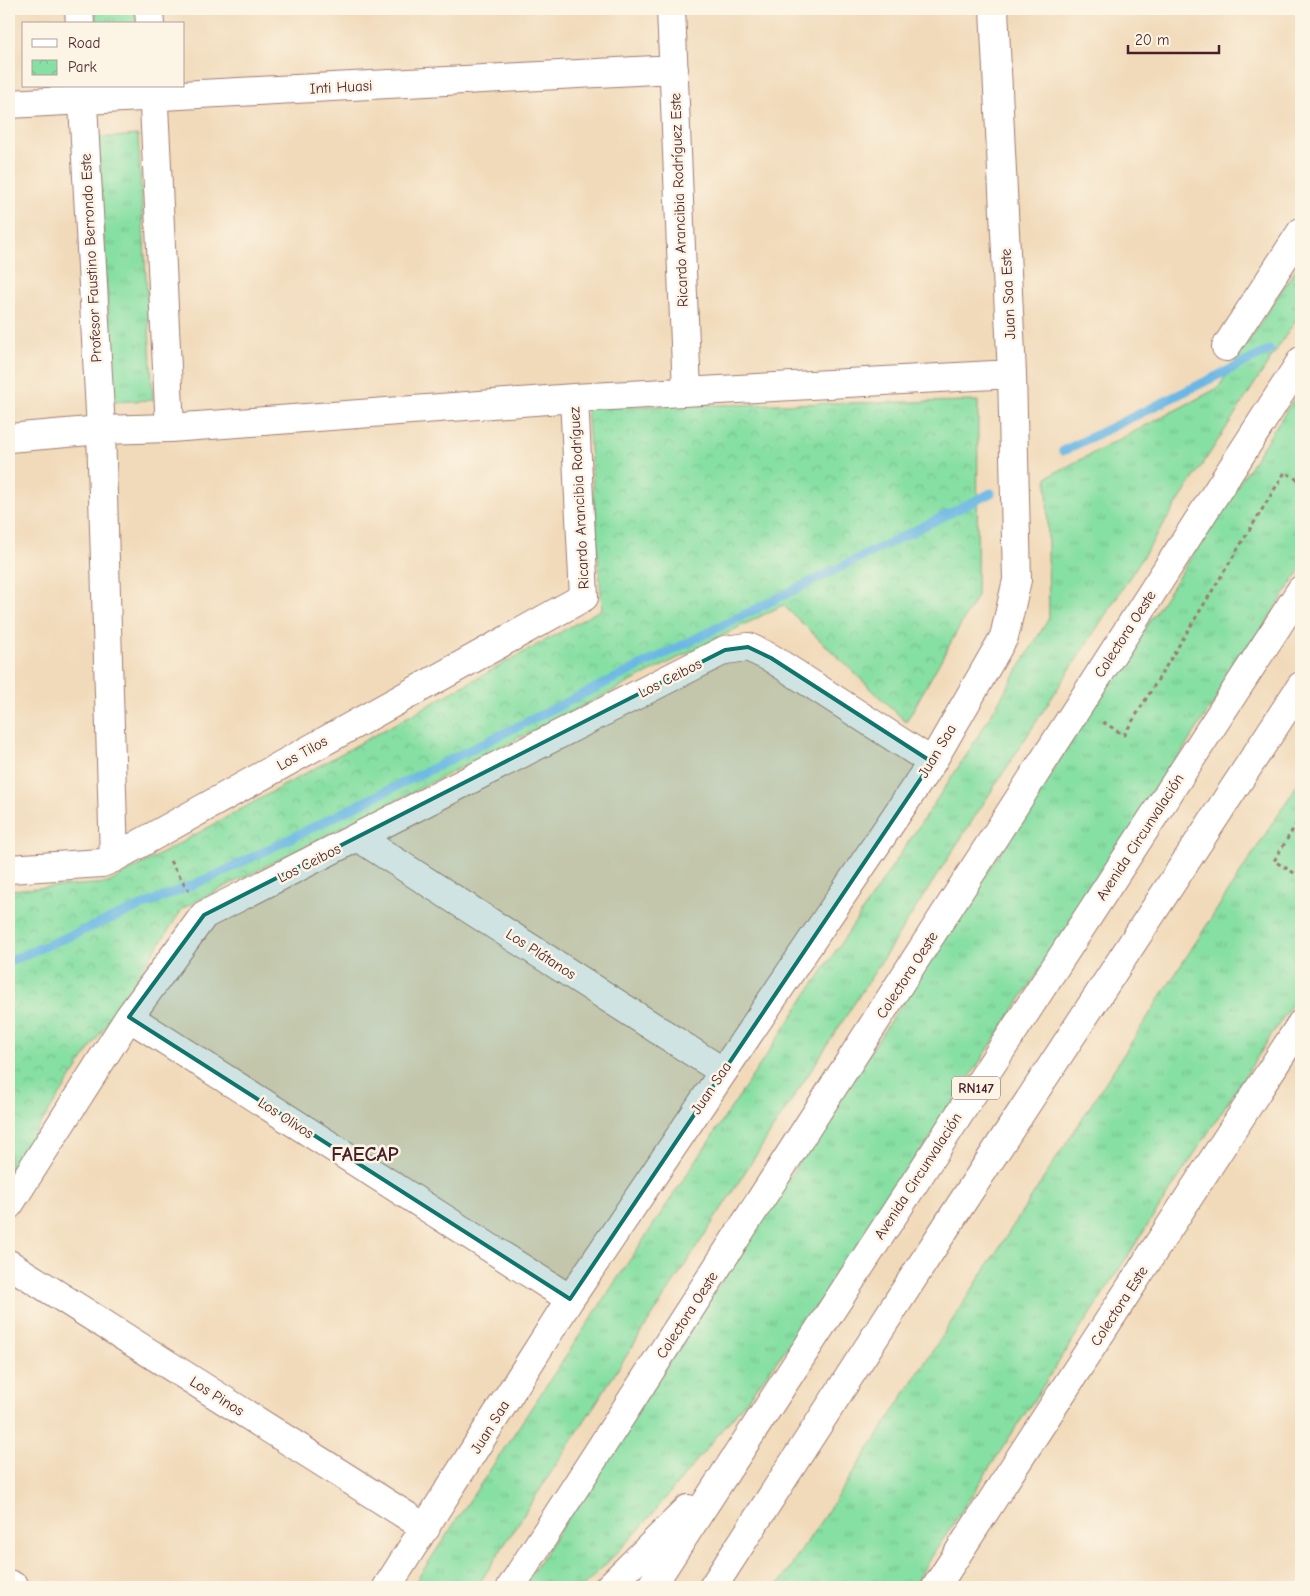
<svg xmlns="http://www.w3.org/2000/svg" width="1310" height="1596" font-family="'Comic Neue',sans-serif">
  <defs>
    <pattern id="grass-tufts" width="24" height="20" patternUnits="userSpaceOnUse" patternTransform="scale(1.25)"><rect width="24" height="20" fill="#86dfa3"/><path d="M3 7l-1-3M5 7V3M7 7l1-3M15 17l-1-3M17 17v-4M19 17l1-3" fill="none" stroke="#75bf8c"/></pattern>
    <pattern id="park-crowns" width="20" height="18" patternUnits="userSpaceOnUse" patternTransform="scale(1.25)"><rect width="20" height="18" fill="#86dfa3"/><path d="M2 6a3 3 0 1 1 6 0M12 15a3 3 0 1 1 6 0" fill="none" stroke="#75bf8c"/></pattern>
  </defs>
  <rect width="100%" height="100%" fill="#fcf5e5"/>
  <filter id="ink" filterUnits="userSpaceOnUse"><feTurbulence type="fractalNoise" baseFrequency=".02" numOctaves="2"/><feDisplacementMap in="SourceGraphic" scale="10" xChannelSelector="R" yChannelSelector="G"/><feConvolveMatrix kernelMatrix="1 2 1 2 8 2 1 2 1" color-interpolation-filters="sRGB"/></filter>
  <filter id="wash" filterUnits="userSpaceOnUse"><feTurbulence type="fractalNoise" baseFrequency=".0096" numOctaves="4" result="noise"/><feDisplacementMap in="SourceGraphic" scale="20" xChannelSelector="R" yChannelSelector="G"/><feGaussianBlur stdDeviation="1.12" result="paint"/><feColorMatrix in="noise" values="0 0 0 0 0 0 0 0 0 0 0 0 0 0 0 0 0 1.4 0 .05"/><feComposite in="paint" operator="in"/></filter>
  <g filter="url(#wash)">
    <rect width="100%" height="100%" fill="#f1daba"/>
    <!-- grass -->
    <path fill="url(#grass-tufts)" stroke="#687f67" d="M 95,9 L 135,9 L 136,24 L 96,24 Z
      M 138,135 L 153,400 L 113,402 L 98,138 Z
      M 1301,261 L 1301,312 L 477,1587 L 412,1587 L 969,751 L 1049,618 L 1047,477 L 1218,388 Z
      M 1301,388 L 1301,569 L 837,1281 L 751,1395 L 639,1530 L 583,1587 L 523,1587 Z
      M 1301,779 L 1301,990 L 912,1587 L 777,1587 L 877,1437 Z"/>
    <!-- park -->
    <path fill="url(#park-crowns)" stroke="#687f67" d="M 978,401 L 977,596 L 906,722 L 783,605 L 183,908 L 9,1172 L 9,890 L 108,883 L 602,609 L 587,407 Z"/>
    <g fill="none" stroke-linecap="round" stroke-linejoin="round">
      <!-- stream -->
      <path stroke="#6ab7e4" stroke-width="9" d="M 1063,451 L 1270,350
        M 9,961 L 214,876 L 991,493"/>
    </g>
  </g>
  <g filter="url(#ink)">
    <g fill="none" stroke-linecap="round" stroke-linejoin="round">
      <defs>
        <path id="street" d="M 671,9 L 687,391
          M 9,104 L 674,69
          M 1226,347 L 1301,232
          M 170,428 L 574,398 L 1012,374
          M 101,430 L 114,858
          M 359,838 L 722,1071
          M 9,869 L 102,863 L 114,858 L 584,597 L 574,398
          M 129,1017 L 570,1299
          M 9,1205 L 129,1017 L 204,915 L 725,650 L 748,647 L 771,658 L 932,762
          M 9,1264 L 426,1528
          M 9,1584 L 15,1587
          M 387,1587 L 570,1299 L 932,762 L 1004,637 L 1017,580 L 1012,374 L 994,9"/>
        <path id="secondary" d="M 79,9 L 80,24
          M 149,9 L 150,24
          M 82,86 L 101,430
          M 9,438 L 101,430 L 170,428 L 153,86
          M 511,1587 L 1301,361
          M 936,1587 L 1301,1024"/>
        <path id="highway" d="M 609,1587 L 688,1509
          M 651,1587 L 1301,590
          M 713,1587 L 948,1224 L 1301,686"/>
      </defs>
      <!-- street casing -->
      <use href="#street" stroke="#9e7c72" stroke-width="30"/>
      <!-- secondary casing -->
      <use href="#secondary" stroke="#9e7c72" stroke-width="30"/>
      <!-- highway casing -->
      <use href="#highway" stroke="#9e7c72" stroke-width="30"/>
      <!-- path -->
      <path stroke="#9e7c72" stroke-width="3" stroke-dasharray="4 4" stroke-linecap="butt" d="M 1103,722 L 1124,735 L 1285,472 L 1301,482
        M 1301,816 L 1274,861 L 1301,877
        M 170,861 L 189,891"/>
      <!-- street -->
      <use href="#street" stroke="#fff" stroke-width="28"/>
      <!-- secondary -->
      <use href="#secondary" stroke="#fff" stroke-width="28"/>
      <!-- highway -->
      <use href="#highway" stroke="#fff" stroke-width="28"/>
    </g>
  </g>
  <!-- marked area -->
  <path fill="#0f766e" fill-opacity="0.2" stroke="#0f766e" stroke-width="4" stroke-linejoin="round" d="M 748,647 L 771,658 L 932,762 L 570,1299 L 129,1017 L 204,915 L 725,650 Z"/>
  <g text-anchor="middle" stroke-width="5" stroke-linejoin="round" paint-order="stroke">
    <!-- shield labels -->
    <rect fill="#fcf5e5" stroke="#7f5f63" stroke-width="1" x="952" y="1076.5" width="48" height="23" rx="4"/>
    <g font-size="14" font-weight="bold" fill="#4a1f2b">
      <text x="976" y="1093">RN147</text>
    </g>
    <!-- street labels -->
    <g font-size="15" fill="#4a1f2b" stroke="#fcf5e5">
      <text transform="translate(341 87) rotate(-3)" y="5">Inti Huasi</text>
      <text transform="translate(679 200) rotate(-92)" y="5">Ricardo Arancibia Rodríguez Este</text>
      <text transform="translate(91 258) rotate(-93)" y="5">Profesor Faustino Berrondo Este</text>
      <text transform="translate(1008 294) rotate(-93)" y="5">Juan Saa Este</text>
      <text transform="translate(579 498) rotate(-93)" y="5">Ricardo Arancibia Rodríguez</text>
      <text transform="translate(1125 634) rotate(-57)" y="5">Colectora Oeste</text>
      <text transform="translate(670 678) rotate(-27)" y="5">Los Ceibos</text>
      <text transform="translate(937 751) rotate(-59)" y="5">Juan Saa</text>
      <text transform="translate(302 753) rotate(-29)" y="5">Los Tilos</text>
      <text transform="translate(1140 837) rotate(-57)" y="5">Avenida Circunvalación</text>
      <text transform="translate(309 863) rotate(-27)" y="5">Los Ceibos</text>
      <text transform="translate(541 954) rotate(33)" y="5">Los Plátanos</text>
      <text transform="translate(907 975) rotate(-57)" y="5">Colectora Oeste</text>
      <text transform="translate(711 1088) rotate(-56)" y="5">Juan Saa</text>
      <text transform="translate(286 1118) rotate(33)" y="5">Los Olivos</text>
      <text transform="translate(918 1176) rotate(-57)" y="5">Avenida Circunvalación</text>
      <text transform="translate(1119 1306) rotate(-57)" y="5">Colectora Este</text>
      <text transform="translate(687 1315) rotate(-57)" y="5">Colectora Oeste</text>
      <text transform="translate(217 1396) rotate(32)" y="5">Los Pinos</text>
      <text transform="translate(490 1427) rotate(-58)" y="5">Juan Saa</text>
    </g>
    <!-- district labels -->
    <g font-size="20" font-weight="bold" fill="#4a1f2b" stroke="#fcf5e5">
      <text x="365" y="1161">FAECAP</text>
    </g>
  </g>
  <!-- margin -->
  <rect width="1310" height="1596" fill="none" stroke="#fcf5e5" stroke-width="30"/>
  <!-- legend -->
  <rect x="22" y="22" width="162" height="65" fill="#fcf5e5" stroke="#b59f9b"/>
  <rect x="32" y="39" width="25" height="8" fill="#ffffff" stroke="#b59f9b"/>
  <text x="68" y="48" font-size="15" fill="#4a1f2b">Road</text>
  <rect x="32" y="60" width="25" height="15" fill="url(#park-crowns)" stroke="#b59f9b"/>
  <text x="68" y="72" font-size="15" fill="#4a1f2b">Park</text>
  <!-- scale -->
  <path d="M1128 45v8h91v-8" fill="none" stroke="#4a1f2b" stroke-width="2.5"/>
  <text x="1135" y="45" font-size="15" fill="#4a1f2b" stroke="#fcf5e5" stroke-width="4" paint-order="stroke">20 m</text>
</svg>
